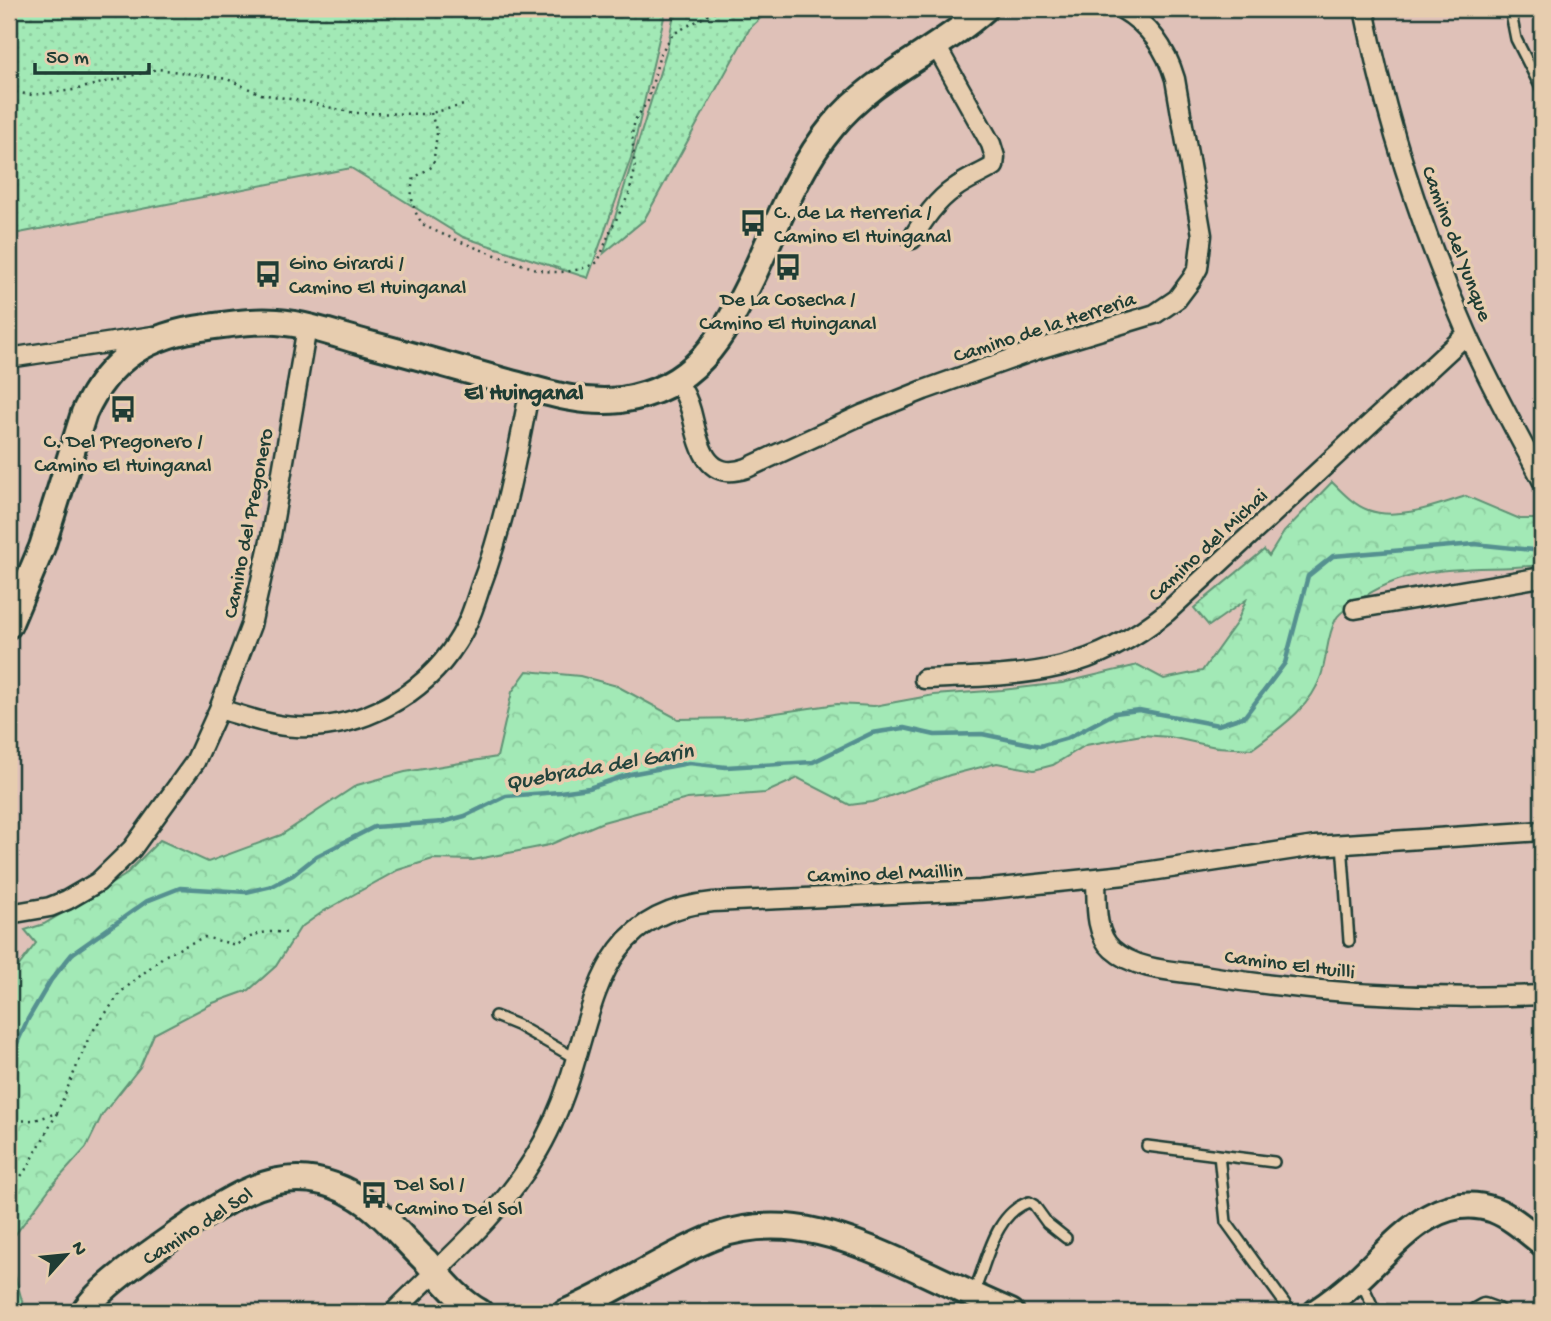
<svg xmlns="http://www.w3.org/2000/svg" width="1551" height="1321" font-family="'Gochi Hand',sans-serif">
  <defs>
    <pattern id="grass-dots" width="8" height="8" patternUnits="userSpaceOnUse" patternTransform="scale(1.75)"><rect width="8" height="8" fill="#a2e9b6"/><path d="M2 2h.1M6 6h.1" fill="none" stroke="#8bc99d" stroke-width="1.8" stroke-linecap="round"/></pattern>
    <pattern id="forest-crowns" width="20" height="18" patternUnits="userSpaceOnUse" patternTransform="scale(1.75)"><rect width="20" height="18" fill="#a2e9b6"/><path d="M2 6a3 3 0 1 1 6 0M12 15a3 3 0 1 1 6 0" fill="none" stroke="#8bc99d"/></pattern>
  </defs>
  <rect width="100%" height="100%" fill="#dfc1b8"/>
  <filter id="ink" filterUnits="userSpaceOnUse"><feTurbulence type="fractalNoise" baseFrequency=".0143" numOctaves="2"/><feDisplacementMap in="SourceGraphic" scale="14" xChannelSelector="R" yChannelSelector="G"/><feConvolveMatrix kernelMatrix="1 2 1 2 8 2 1 2 1" color-interpolation-filters="sRGB"/></filter>
  <g filter="url(#ink)">
    <!-- grass -->
    <path fill="url(#grass-dots)" stroke="#609375" stroke-width="2" d="M 9,9 L 666,9 L 631,158 L 588,278 L 463,237 L 351,168 L 9,235 Z
      M 675,9 L 770,9 L 750,28 L 644,220 L 604,253 L 667,49 Z"/>
    <!-- forest -->
    <path fill="url(#forest-crowns)" stroke="#609375" stroke-width="2" d="M 1332,482 C 1342,492 1354,505 1368,510 C 1397,521 1438,505 1466,496 L 1520,519 L 1542,519 L 1542,565 C 1474,572 1416,559 1356,602 C 1350,607 1339,612 1336,619 C 1327,635 1327,658 1321,676 C 1310,709 1278,729 1252,749 L 1216,747 L 1170,737 L 1142,735 L 1086,745 L 1053,765 L 1034,770 L 997,763 L 950,775 L 873,802 L 850,805 L 798,778 L 765,793 L 687,799 L 603,822 L 549,845 L 473,860 L 433,859 L 398,870 L 324,911 L 300,928 L 276,966 L 249,990 L 213,1003 L 154,1034 L 140,1067 L 102,1115 L 86,1148 L 50,1188 L 9,1243 L 9,979 L 36,943 L 25,930 L 44,924 L 124,876 L 160,840 L 208,862 L 281,835 L 357,785 L 405,772 L 497,757 L 512,692 L 527,671 L 580,676 L 617,686 L 678,719 L 743,718 L 837,704 L 874,706 L 934,695 L 1002,690 L 1062,683 L 1138,665 L 1164,679 L 1202,671 L 1237,622 L 1246,600 L 1209,626 L 1194,608 L 1264,550 L 1269,556 L 1284,532 Z
      M 9,1255 L 25,1311 L 9,1311 Z"/>
    <g fill="none" stroke-linecap="round" stroke-linejoin="round">
      <!-- stream -->
      <path stroke="#549090" stroke-width="4.5" d="M 9,1049 L 17,1043 L 28,1019 L 51,980 L 72,954 L 147,901 L 180,888 L 246,892 L 272,886 L 293,875 L 317,856 L 374,827 L 443,822 L 465,816 L 506,796 L 560,792 L 589,788 L 630,774 L 689,763 L 726,767 L 813,762 L 872,733 L 904,728 L 935,735 L 982,734 L 1040,746 L 1068,738 L 1115,713 L 1139,710 L 1218,725 L 1245,716 L 1285,663 L 1308,576 L 1333,556 L 1475,544 L 1542,551"/>
      <defs>
        <path id="lane" d="M 1510,9 L 1516,39 L 1542,90
          M 1342,843 L 1349,941
          M 495,1016 L 517,1025 L 575,1058
          M 1147,1146 L 1274,1162
          M 1219,1155 L 1226,1222 L 1291,1312
          M 1357,1282 L 1366,1292 L 1374,1309 L 1372,1312
          M 973,1294 C 987,1264 993,1214 1029,1202 L 1034,1205 L 1047,1223 L 1066,1238"/>
        <path id="street" d="M 1364,9 C 1386,120 1421,229 1467,333 C 1489,383 1516,431 1542,480
          M 912,239 C 924,219 936,201 955,188 C 967,179 981,174 994,166 L 995,157 L 991,144 L 935,44
          M 9,358 L 153,336
          M 677,381 C 683,390 688,400 691,411 C 699,441 703,483 747,468 L 864,414 L 924,390 L 1036,350 L 1155,314 L 1177,299 L 1192,279 L 1198,268 L 1202,235 L 1175,79 C 1166,48 1149,25 1122,9
          M 1355,609 L 1542,577
          M 924,679 C 1021,675 1087,677 1167,612 L 1467,334
          M 219,709 C 244,716 270,726 296,727 C 360,730 423,696 457,642 C 468,625 474,607 480,588 C 505,523 517,456 530,388
          M 1096,879 C 1097,901 1094,933 1112,949 C 1135,970 1174,971 1203,975 C 1316,994 1428,1000 1542,995
          M 9,914 L 50,907 L 67,900 L 98,882 L 132,849 L 195,762 L 219,709 L 251,625 L 271,536 L 307,327
          M 394,1312 C 443,1262 497,1219 534,1158 C 549,1134 560,1108 569,1081 C 597,994 602,913 713,902 L 980,890 L 1125,875 L 1315,846 L 1542,831
          M 1477,1312 L 1484,1308 L 1495,1312"/>
        <path id="secondary" d="M 9,625 L 42,547 L 84,413 C 109,358 149,334 208,327 C 231,324 254,320 277,322 C 307,324 337,335 366,343 C 412,355 458,368 504,381 C 542,391 580,405 621,400 C 695,389 722,339 752,278 C 776,228 796,170 832,127 C 874,75 937,52 985,9
          M 84,1312 C 99,1286 163,1244 190,1225 C 250,1184 302,1156 369,1205 C 390,1221 407,1243 426,1261 C 442,1279 458,1300 480,1312
          M 566,1312 C 617,1291 663,1257 714,1237 C 786,1210 853,1240 919,1270 C 949,1284 980,1299 1011,1312
          M 1316,1312 C 1331,1302 1345,1291 1358,1279 C 1395,1245 1436,1189 1494,1210 C 1512,1217 1527,1231 1542,1243"/>
      </defs>
      <!-- lane casing -->
      <use href="#lane" stroke="#1f3d34" stroke-width="14"/>
      <!-- street casing -->
      <use href="#street" stroke="#1f3d34" stroke-width="23"/>
      <!-- secondary casing -->
      <use href="#secondary" stroke="#1f3d34" stroke-width="30"/>
      <!-- path -->
      <path stroke="#1f3d34" stroke-width="2.5" stroke-dasharray="2 5" stroke-linecap="butt" d="M 9,91 L 32,95 L 74,90 L 158,69 L 227,79 L 261,94 L 302,101 L 354,113 L 427,114 L 468,104
        M 431,113 L 437,133 L 433,166 L 414,178 C 409,193 412,211 423,224 C 430,232 531,269 545,271 C 564,274 582,270 598,262 L 609,234 L 629,194 L 635,170 L 632,134 L 635,120 L 648,101 L 660,54 L 673,34 L 719,9
        M 9,1121 L 35,1120 L 57,1113 L 90,1035 L 121,992 L 164,956 L 204,937 L 236,945 C 256,933 263,930 287,933
        M 9,1193 L 29,1165 L 57,1113"/>
      <!-- lane -->
      <use href="#lane" stroke="#e7cdaf" stroke-width="9"/>
      <!-- street -->
      <use href="#street" stroke="#e7cdaf" stroke-width="18"/>
      <!-- secondary -->
      <use href="#secondary" stroke="#e7cdaf" stroke-width="24"/>
    </g>
  </g>
  <!-- icons -->
  <defs>
    <symbol id="bus-bare" viewBox="-9 -9 18 18"><path d="M-5-6H5V4H4V6H2V4H-2V6H-4V4H-5ZM-3.5-4V0h7V-4ZM-3.5 1.2v1.5H-2V1.2ZM2 1.2v1.5H3.5V1.2Z" fill="#1f3d34" stroke="#e7cdaf" stroke-width="2.5" paint-order="stroke"/></symbol>
  </defs>
  <g fill-rule="evenodd">
    <use href="#bus-bare" x="734" y="204" width="38" height="38"/>
    <use href="#bus-bare" x="769" y="248" width="38" height="38"/>
    <use href="#bus-bare" x="249" y="255" width="38" height="38"/>
    <use href="#bus-bare" x="104" y="390" width="38" height="38"/>
    <use href="#bus-bare" x="355" y="1176" width="38" height="38"/>
  </g>
  <g text-anchor="middle" stroke-width="7" stroke-linejoin="round" paint-order="stroke">
    <!-- poi labels -->
    <g font-size="21" fill="#1f3d34" stroke="#e7cdaf" text-anchor="start">
      <text x="774" y="218">C. de La Herreria /<tspan x="774" dy="24">Camino El Huinganal</tspan></text>
      <text x="289" y="269">Gino Girardi /<tspan x="289" dy="24">Camino El Huinganal</tspan></text>
      <text x="788" y="305" text-anchor="middle">De La Cosecha /<tspan x="788" dy="24">Camino El Huinganal</tspan></text>
      <text x="123" y="447" text-anchor="middle">C. Del Pregonero /<tspan x="123" dy="24">Camino El Huinganal</tspan></text>
      <text x="395" y="1190">Del Sol /<tspan x="395" dy="24">Camino Del Sol</tspan></text>
    </g>
    <!-- street labels -->
    <g font-size="21" fill="#1f3d34" stroke="#e7cdaf">
      <text transform="translate(1458 243) rotate(69)" y="7">Camino del Yunque</text>
      <text transform="translate(1044 326) rotate(-18)" y="7">Camino de la Herreria</text>
      <text transform="translate(247 523) rotate(-79)" y="7">Camino del Pregonero</text>
      <text transform="translate(1207 544) rotate(-43)" y="7">Camino del Michai</text>
      <text transform="translate(885 872) rotate(-2)" y="7">Camino del Maillin</text>
      <text transform="translate(1290 963) rotate(7)" y="7">Camino El Huilli</text>
      <text transform="translate(197 1225) rotate(-33)" y="7">Camino del Sol</text>
    </g>
    <!-- neighbourhood labels -->
    <g font-size="23" font-weight="bold" fill="#1f3d34" stroke="#e7cdaf">
      <text x="524" y="399">El Huinganal</text>
    </g>
    <!-- water labels -->
    <g font-size="23" font-style="italic" fill="#23443c" stroke="#e7cdaf">
      <text transform="translate(599 765) rotate(-10)" y="8">Quebrada del Garin</text>
    </g>
  </g>
  <!-- margin -->
  <rect width="1551" height="1321" fill="none" stroke="#e7cdaf" stroke-width="35"/>
  <rect x="18" y="18" width="1516" height="1286" fill="none" stroke="#1f3d34" stroke-width="2.5" filter="url(#ink)"/>
  <!-- north arrow -->
  <g transform="translate(66 1255) rotate(63)" stroke="#e7cdaf" stroke-width="5" paint-order="stroke">
  <path d="M0-5L12 26L0 18L-12 26Z" fill="#1f3d34"/>
  <text y="-10" font-size="19" font-weight="bold" text-anchor="middle" fill="#1f3d34">N</text>
  </g>
  <!-- scale -->
  <path d="M35 63v10h114v-10" fill="none" stroke="#1f3d34" stroke-width="3.5"/>
  <text x="46" y="63" font-size="21" fill="#1f3d34" stroke="#e7cdaf" stroke-width="5" paint-order="stroke">50 m</text>
</svg>
